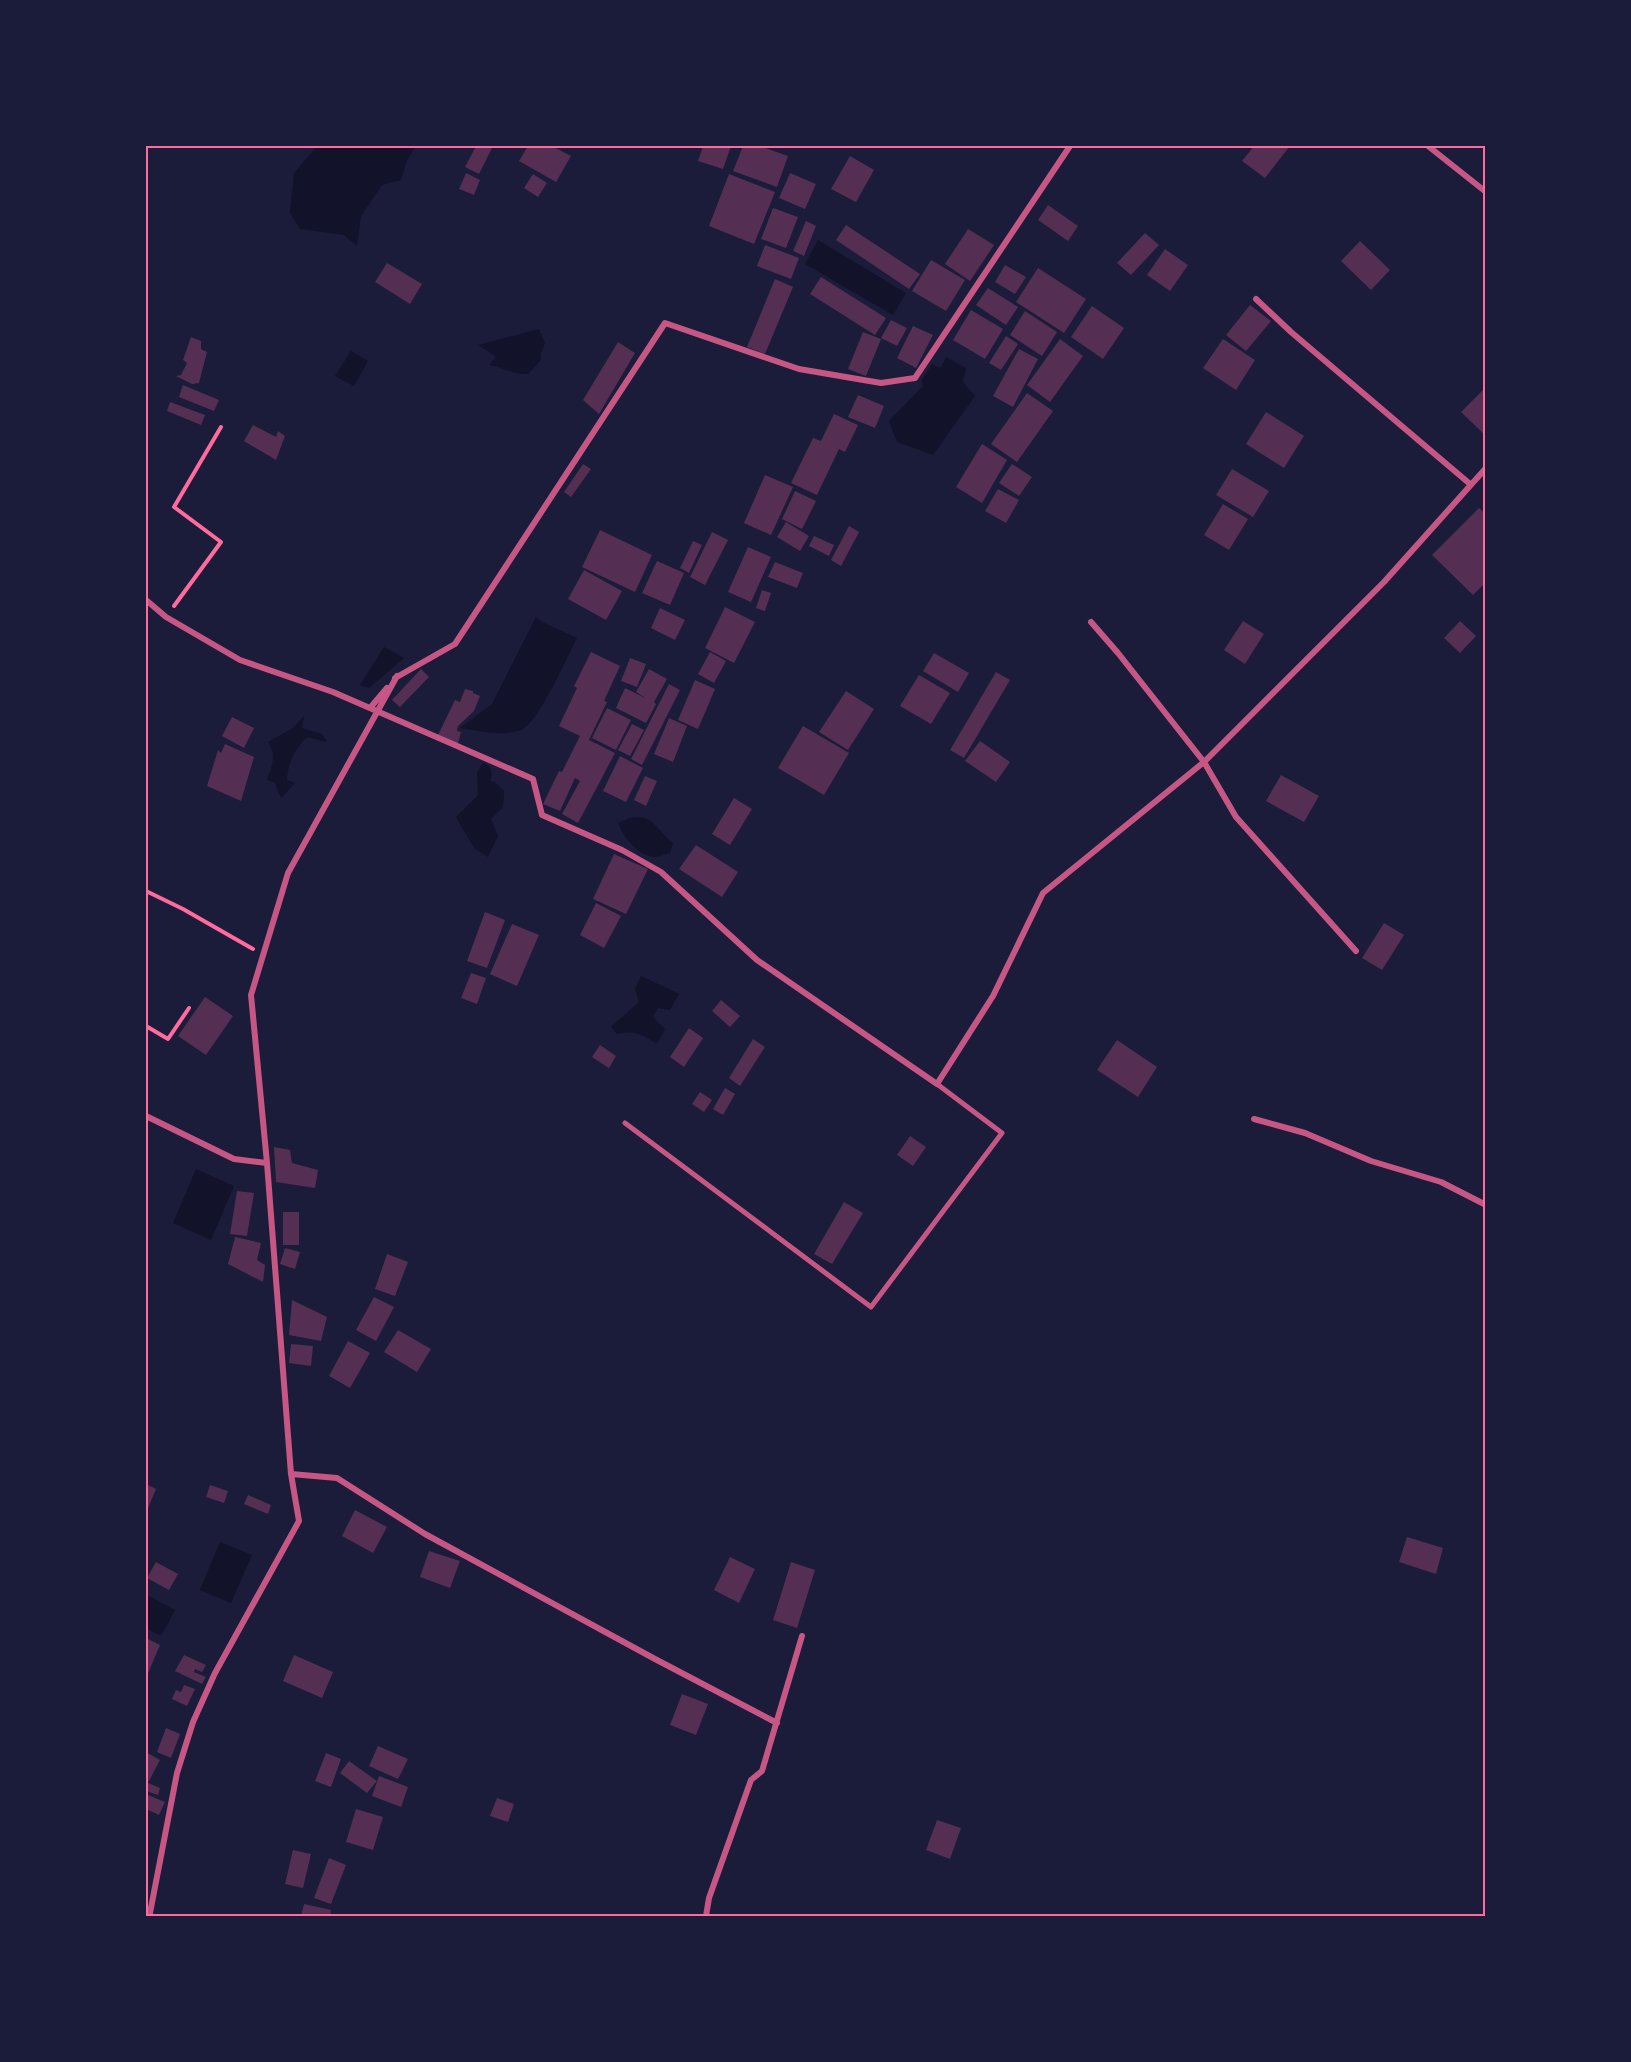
<svg xmlns="http://www.w3.org/2000/svg" width="1631" height="2062" font-family="Figtree,sans-serif">
  <rect width="100%" height="100%" fill="#1b1b3a"/>
  <!-- water -->
  <path fill="#12122b" d="M 317,146 L 416,146 L 407,160 L 401,180 L 382,185 L 361,216 L 357,246 L 344,235 L 300,229 L 290,213 L 294,173 Z
    M 818,240 L 906,293 L 893,315 L 805,264 Z
    M 539,329 L 545,343 L 541,353 L 541,360 L 528,374 C 512,375 504,367 489,365 L 496,357 L 478,345 Z
    M 351,351 L 368,361 L 354,386 L 335,376 Z
    M 946,357 L 966,368 L 963,382 L 975,396 L 933,455 L 897,442 L 889,421 L 923,386 L 922,380 L 932,364 L 941,368 Z
    M 536,617 L 544,623 L 577,638 C 567,657 538,724 521,730 C 501,737 480,731 460,728 L 492,704 Z
    M 384,647 L 404,658 L 369,688 L 360,685 Z
    M 304,716 L 302,728 L 322,734 L 327,742 L 307,737 C 294,751 288,761 287,780 L 295,783 L 281,798 L 275,783 L 267,780 C 272,765 277,756 268,742 L 293,728 Z
    M 483,763 L 490,767 L 492,776 L 490,781 L 495,782 L 504,791 L 503,807 L 491,819 L 498,836 L 488,857 L 474,848 L 456,817 L 478,795 L 477,772 Z
    M 642,817 C 657,822 660,833 673,843 L 670,853 C 665,854 659,857 655,857 C 637,856 624,837 618,823 L 629,818 Z
    M 641,976 L 679,994 L 670,1010 L 658,1008 L 653,1017 L 665,1029 L 657,1044 C 641,1034 636,1030 617,1034 L 611,1027 L 639,1002 L 635,989 Z
    M 196,1169 L 234,1186 L 211,1240 L 173,1223 Z
    M 220,1542 L 252,1555 L 231,1603 L 200,1590 Z
    M 147,1595 L 175,1610 L 161,1636 L 146,1628 L 146,1598 Z"/>
  <!-- building -->
  <path fill="#542f53" d="M 476,146 L 486,146 L 492,148 L 479,174 L 465,167 Z
    M 528,146 L 552,146 L 571,156 L 556,182 L 519,161 Z
    M 703,146 L 731,146 L 723,169 L 698,161 Z
    M 743,146 L 760,146 L 788,156 L 777,187 L 733,171 Z
    M 1254,146 L 1290,146 L 1265,178 L 1242,161 Z
    M 850,156 L 874,170 L 856,202 L 831,189 Z
    M 466,173 L 480,180 L 474,195 L 459,189 Z
    M 790,173 L 816,184 L 805,209 L 779,198 Z
    M 533,174 L 547,183 L 538,197 L 524,188 Z
    M 729,174 L 775,192 L 754,244 L 709,226 Z
    M 1048,205 L 1078,226 L 1068,241 L 1038,220 Z
    M 773,208 L 798,217 L 786,248 L 761,239 Z
    M 806,221 L 816,226 L 804,256 L 793,251 Z
    M 846,225 L 920,274 L 909,289 L 836,240 Z
    M 968,229 L 994,245 L 970,281 L 945,264 Z
    M 1145,233 L 1159,245 L 1131,275 L 1117,263 Z
    M 1360,241 L 1390,270 L 1371,290 L 1341,261 Z
    M 765,245 L 799,258 L 791,279 L 757,266 Z
    M 1165,249 L 1188,265 L 1170,291 L 1147,275 Z
    M 931,260 L 965,280 L 946,311 L 912,291 Z
    M 387,263 L 422,284 L 410,304 L 375,282 Z
    M 1005,265 L 1026,277 L 1015,294 L 995,282 Z
    M 1038,268 L 1086,299 L 1064,333 L 1016,302 Z
    M 821,277 L 886,318 L 875,335 L 810,294 Z
    M 775,279 L 793,287 L 765,354 L 747,347 Z
    M 988,288 L 1018,307 L 1006,325 L 976,305 Z
    M 1250,305 L 1271,321 L 1246,351 L 1226,335 Z
    M 1092,306 L 1124,328 L 1103,359 L 1071,337 Z
    M 971,310 L 1003,329 L 985,359 L 953,340 Z
    M 1025,311 L 1057,332 L 1042,356 L 1010,335 Z
    M 891,320 L 907,328 L 897,346 L 881,338 Z
    M 913,326 L 933,335 L 916,368 L 897,358 Z
    M 863,332 L 881,339 L 866,376 L 848,369 Z
    M 1006,336 L 1018,344 L 1001,370 L 989,363 Z
    M 191,337 L 201,341 L 201,349 L 207,352 L 199,383 L 192,384 L 176,376 L 181,375 L 187,363 L 183,360 Z
    M 1060,339 L 1083,356 L 1050,402 L 1027,385 Z
    M 1223,339 L 1255,360 L 1236,390 L 1203,368 Z
    M 618,342 L 635,353 L 599,414 L 583,400 Z
    M 1019,349 L 1038,359 L 1013,407 L 993,396 Z
    M 183,385 L 219,400 L 214,411 L 179,397 Z
    M 1483,390 L 1486,392 L 1486,436 L 1461,412 Z
    M 1027,393 L 1053,411 L 1017,462 L 991,444 Z
    M 858,395 L 884,406 L 875,428 L 848,417 Z
    M 170,402 L 205,415 L 201,425 L 167,411 Z
    M 1266,412 L 1304,436 L 1284,468 L 1246,444 Z
    M 834,414 L 858,425 L 845,452 L 839,449 L 817,495 L 791,483 L 813,438 L 821,441 Z
    M 253,425 L 276,437 L 278,431 L 285,436 L 276,460 L 244,441 Z
    M 982,444 L 1007,460 L 982,503 L 956,487 Z
    M 583,464 L 591,469 L 571,497 L 564,492 Z
    M 1012,464 L 1032,477 L 1019,496 L 999,483 Z
    M 1232,469 L 1269,491 L 1253,517 L 1216,495 Z
    M 765,475 L 793,487 L 771,535 L 744,523 Z
    M 998,489 L 1019,500 L 1006,523 L 985,511 Z
    M 795,491 L 816,501 L 802,529 L 782,519 Z
    M 1223,504 L 1248,519 L 1229,550 L 1204,535 Z
    M 1479,508 L 1486,514 L 1486,582 L 1473,595 L 1432,555 Z
    M 786,522 L 809,536 L 800,551 L 777,537 Z
    M 849,526 L 859,532 L 841,566 L 831,560 Z
    M 600,530 L 652,555 L 635,592 L 582,567 Z
    M 712,532 L 728,540 L 705,585 L 690,577 Z
    M 814,536 L 834,545 L 829,556 L 809,546 Z
    M 693,541 L 702,545 L 689,573 L 680,568 Z
    M 748,547 L 771,557 L 751,602 L 728,592 Z
    M 657,561 L 684,573 L 670,605 L 642,593 Z
    M 775,562 L 803,573 L 797,588 L 768,577 Z
    M 584,570 L 622,591 L 606,620 L 568,599 Z
    M 762,590 L 771,593 L 765,611 L 756,608 Z
    M 725,607 L 755,622 L 734,663 L 705,648 Z
    M 660,608 L 685,620 L 675,640 L 651,628 Z
    M 1243,621 L 1264,634 L 1245,664 L 1224,650 Z
    M 1460,621 L 1476,636 L 1460,653 L 1444,638 Z
    M 591,652 L 620,666 L 604,701 L 607,702 L 589,740 L 615,753 L 578,823 L 562,814 L 580,781 L 575,778 L 560,811 L 543,804 L 559,771 L 562,772 L 580,736 L 559,726 L 577,688 L 574,686 Z
    M 710,652 L 726,661 L 714,683 L 698,674 Z
    M 934,653 L 969,673 L 958,692 L 923,671 Z
    M 630,658 L 646,664 L 637,687 L 621,681 Z
    M 421,669 L 429,677 L 400,707 L 392,700 Z
    M 649,669 L 667,679 L 654,702 L 656,704 L 646,723 L 616,708 L 625,688 L 647,699 L 636,692 Z
    M 996,672 L 1010,680 L 964,758 L 950,750 Z
    M 919,675 L 950,693 L 931,724 L 900,706 Z
    M 695,680 L 715,689 L 698,729 L 678,720 Z
    M 669,684 L 680,690 L 642,765 L 631,759 Z
    M 465,689 L 473,691 L 473,693 L 480,696 L 474,711 L 458,726 L 457,731 L 461,732 L 458,744 L 438,735 L 455,700 L 460,702 Z
    M 846,691 L 874,709 L 848,750 L 819,732 Z
    M 607,708 L 631,720 L 616,750 L 592,738 Z
    M 232,717 L 254,728 L 244,748 L 222,736 Z
    M 669,718 L 687,726 L 673,762 L 654,754 Z
    M 632,724 L 644,730 L 630,756 L 618,750 Z
    M 803,726 L 849,753 L 824,795 L 778,768 Z
    M 980,741 L 1010,762 L 996,782 L 965,761 Z
    M 225,744 L 254,757 L 241,801 L 207,786 L 218,750 L 221,753 Z
    M 620,756 L 643,768 L 626,802 L 603,791 Z
    M 1281,775 L 1319,796 L 1304,822 L 1266,801 Z
    M 645,776 L 657,781 L 646,806 L 634,800 Z
    M 734,798 L 752,809 L 730,845 L 712,834 Z
    M 696,845 L 738,872 L 722,897 L 679,869 Z
    M 614,854 L 648,869 L 626,914 L 593,899 Z
    M 596,903 L 621,916 L 604,948 L 580,935 Z
    M 485,912 L 505,920 L 487,968 L 467,961 Z
    M 1384,923 L 1404,935 L 1382,970 L 1362,958 Z
    M 512,924 L 539,935 L 517,986 L 490,974 Z
    M 471,973 L 486,978 L 477,1004 L 461,998 Z
    M 205,997 L 233,1016 L 206,1055 L 178,1036 Z
    M 721,1000 L 740,1016 L 730,1027 L 712,1011 Z
    M 689,1028 L 703,1038 L 684,1067 L 670,1057 Z
    M 753,1039 L 765,1047 L 740,1086 L 729,1078 Z
    M 1117,1040 L 1157,1067 L 1138,1097 L 1097,1070 Z
    M 600,1045 L 616,1056 L 609,1068 L 592,1057 Z
    M 725,1088 L 735,1094 L 723,1115 L 713,1109 Z
    M 700,1092 L 712,1100 L 704,1112 L 692,1104 Z
    M 910,1136 L 926,1147 L 913,1166 L 897,1155 Z
    M 274,1147 L 290,1150 L 292,1163 L 318,1170 L 315,1188 L 276,1182 Z
    M 237,1191 L 254,1193 L 247,1236 L 230,1234 Z
    M 844,1202 L 863,1213 L 832,1264 L 814,1254 Z
    M 283,1212 L 299,1212 L 299,1245 L 283,1245 Z
    M 235,1237 L 261,1243 L 257,1260 L 265,1265 L 263,1282 L 228,1264 Z
    M 285,1248 L 300,1252 L 295,1269 L 280,1264 Z
    M 387,1254 L 408,1262 L 395,1296 L 375,1289 Z
    M 374,1297 L 394,1307 L 376,1341 L 356,1330 Z
    M 292,1300 L 327,1317 L 321,1341 L 289,1335 Z
    M 398,1330 L 431,1349 L 417,1372 L 384,1352 Z
    M 348,1341 L 370,1353 L 350,1388 L 329,1376 Z
    M 291,1344 L 313,1346 L 311,1366 L 289,1363 Z
    M 146,1484 L 156,1489 L 146,1513 Z
    M 210,1485 L 228,1491 L 224,1503 L 206,1497 Z
    M 248,1495 L 271,1505 L 268,1514 L 244,1504 Z
    M 355,1510 L 387,1527 L 373,1553 L 342,1536 Z
    M 1407,1537 L 1443,1548 L 1436,1574 L 1399,1562 Z
    M 429,1551 L 460,1561 L 450,1588 L 420,1577 Z
    M 730,1557 L 755,1569 L 739,1603 L 714,1590 Z
    M 156,1562 L 178,1574 L 169,1590 L 147,1578 Z
    M 791,1562 L 815,1570 L 797,1628 L 773,1620 Z
    M 146,1638 L 160,1645 L 146,1678 Z
    M 184,1655 L 206,1665 L 202,1672 L 195,1669 L 194,1672 L 206,1677 L 202,1684 L 175,1671 Z
    M 294,1655 L 333,1672 L 322,1698 L 283,1681 Z
    M 184,1685 L 195,1689 L 187,1706 L 172,1699 L 176,1690 L 181,1692 Z
    M 682,1694 L 708,1704 L 696,1735 L 670,1725 Z
    M 166,1728 L 180,1734 L 171,1758 L 157,1752 Z
    M 378,1746 L 408,1759 L 398,1779 L 369,1766 Z
    M 146,1752 L 160,1760 L 149,1781 L 146,1780 Z
    M 326,1753 L 341,1759 L 331,1787 L 315,1781 Z
    M 349,1761 L 377,1781 L 367,1793 L 340,1773 Z
    M 379,1776 L 408,1787 L 401,1807 L 372,1796 Z
    M 146,1782 L 160,1788 L 158,1795 L 146,1791 Z
    M 148,1795 L 165,1802 L 159,1815 L 146,1809 L 146,1801 Z
    M 497,1798 L 514,1804 L 508,1822 L 490,1816 Z
    M 356,1809 L 383,1817 L 373,1850 L 346,1842 Z
    M 937,1820 L 961,1828 L 950,1859 L 926,1850 Z
    M 293,1850 L 311,1854 L 303,1888 L 285,1884 Z
    M 329,1858 L 346,1865 L 331,1904 L 314,1898 Z
    M 304,1904 L 331,1910 L 330,1916 L 301,1916 Z"/>
  <g fill="none" stroke-linecap="round" stroke-linejoin="round">
    <!-- path -->
    <path stroke="#ff6b9d" stroke-width="4" d="M 174,606 L 221,542 L 174,507 L 221,427
      M 146,891 L 183,909 L 253,949
      M 146,1026 L 168,1039 L 189,1008"/>
    <!-- pedestrian -->
    <path stroke="#c65784" stroke-width="5" d="M 625,1123 L 871,1307 L 1002,1133 L 937,1084"/>
    <!-- minor -->
    <path stroke="#c65784" stroke-width="6" d="M 1428,146 L 1486,192
      M 1256,299 L 1291,332 L 1470,484
      M 146,600 L 166,617 L 240,660 L 333,692 L 533,779 L 542,815 L 622,850 L 661,872 L 757,960 L 937,1084 L 993,996 L 1043,893 L 1204,762 L 1384,582 L 1486,468
      M 1091,622 L 1118,653 L 1204,762 L 1236,817 L 1356,951
      M 395,678 L 455,644 L 665,323 L 799,369 L 881,383 L 915,378 L 1070,146
      M 370,708 L 387,688
      M 146,1116 L 234,1159 L 267,1163
      M 1254,1119 L 1305,1133 L 1371,1161 L 1441,1182 L 1486,1205
      M 291,1474 L 337,1478 L 425,1534 L 655,1659 L 777,1723
      M 146,1915 L 150,1913 L 177,1773 L 193,1722 L 215,1673 L 299,1521 L 291,1474 L 267,1163 L 251,995 L 288,873 L 397,676
      M 706,1916 L 709,1898 L 751,1780 L 762,1771 L 802,1636"/>
  </g>
  <!-- border -->
  <rect width="1631" height="2062" fill="none" stroke="#1b1b3a" stroke-width="294"/>
  <rect x="147" y="147" width="1337" height="1768" fill="none" stroke="#ff6b9d" stroke-width="2"/>
</svg>
